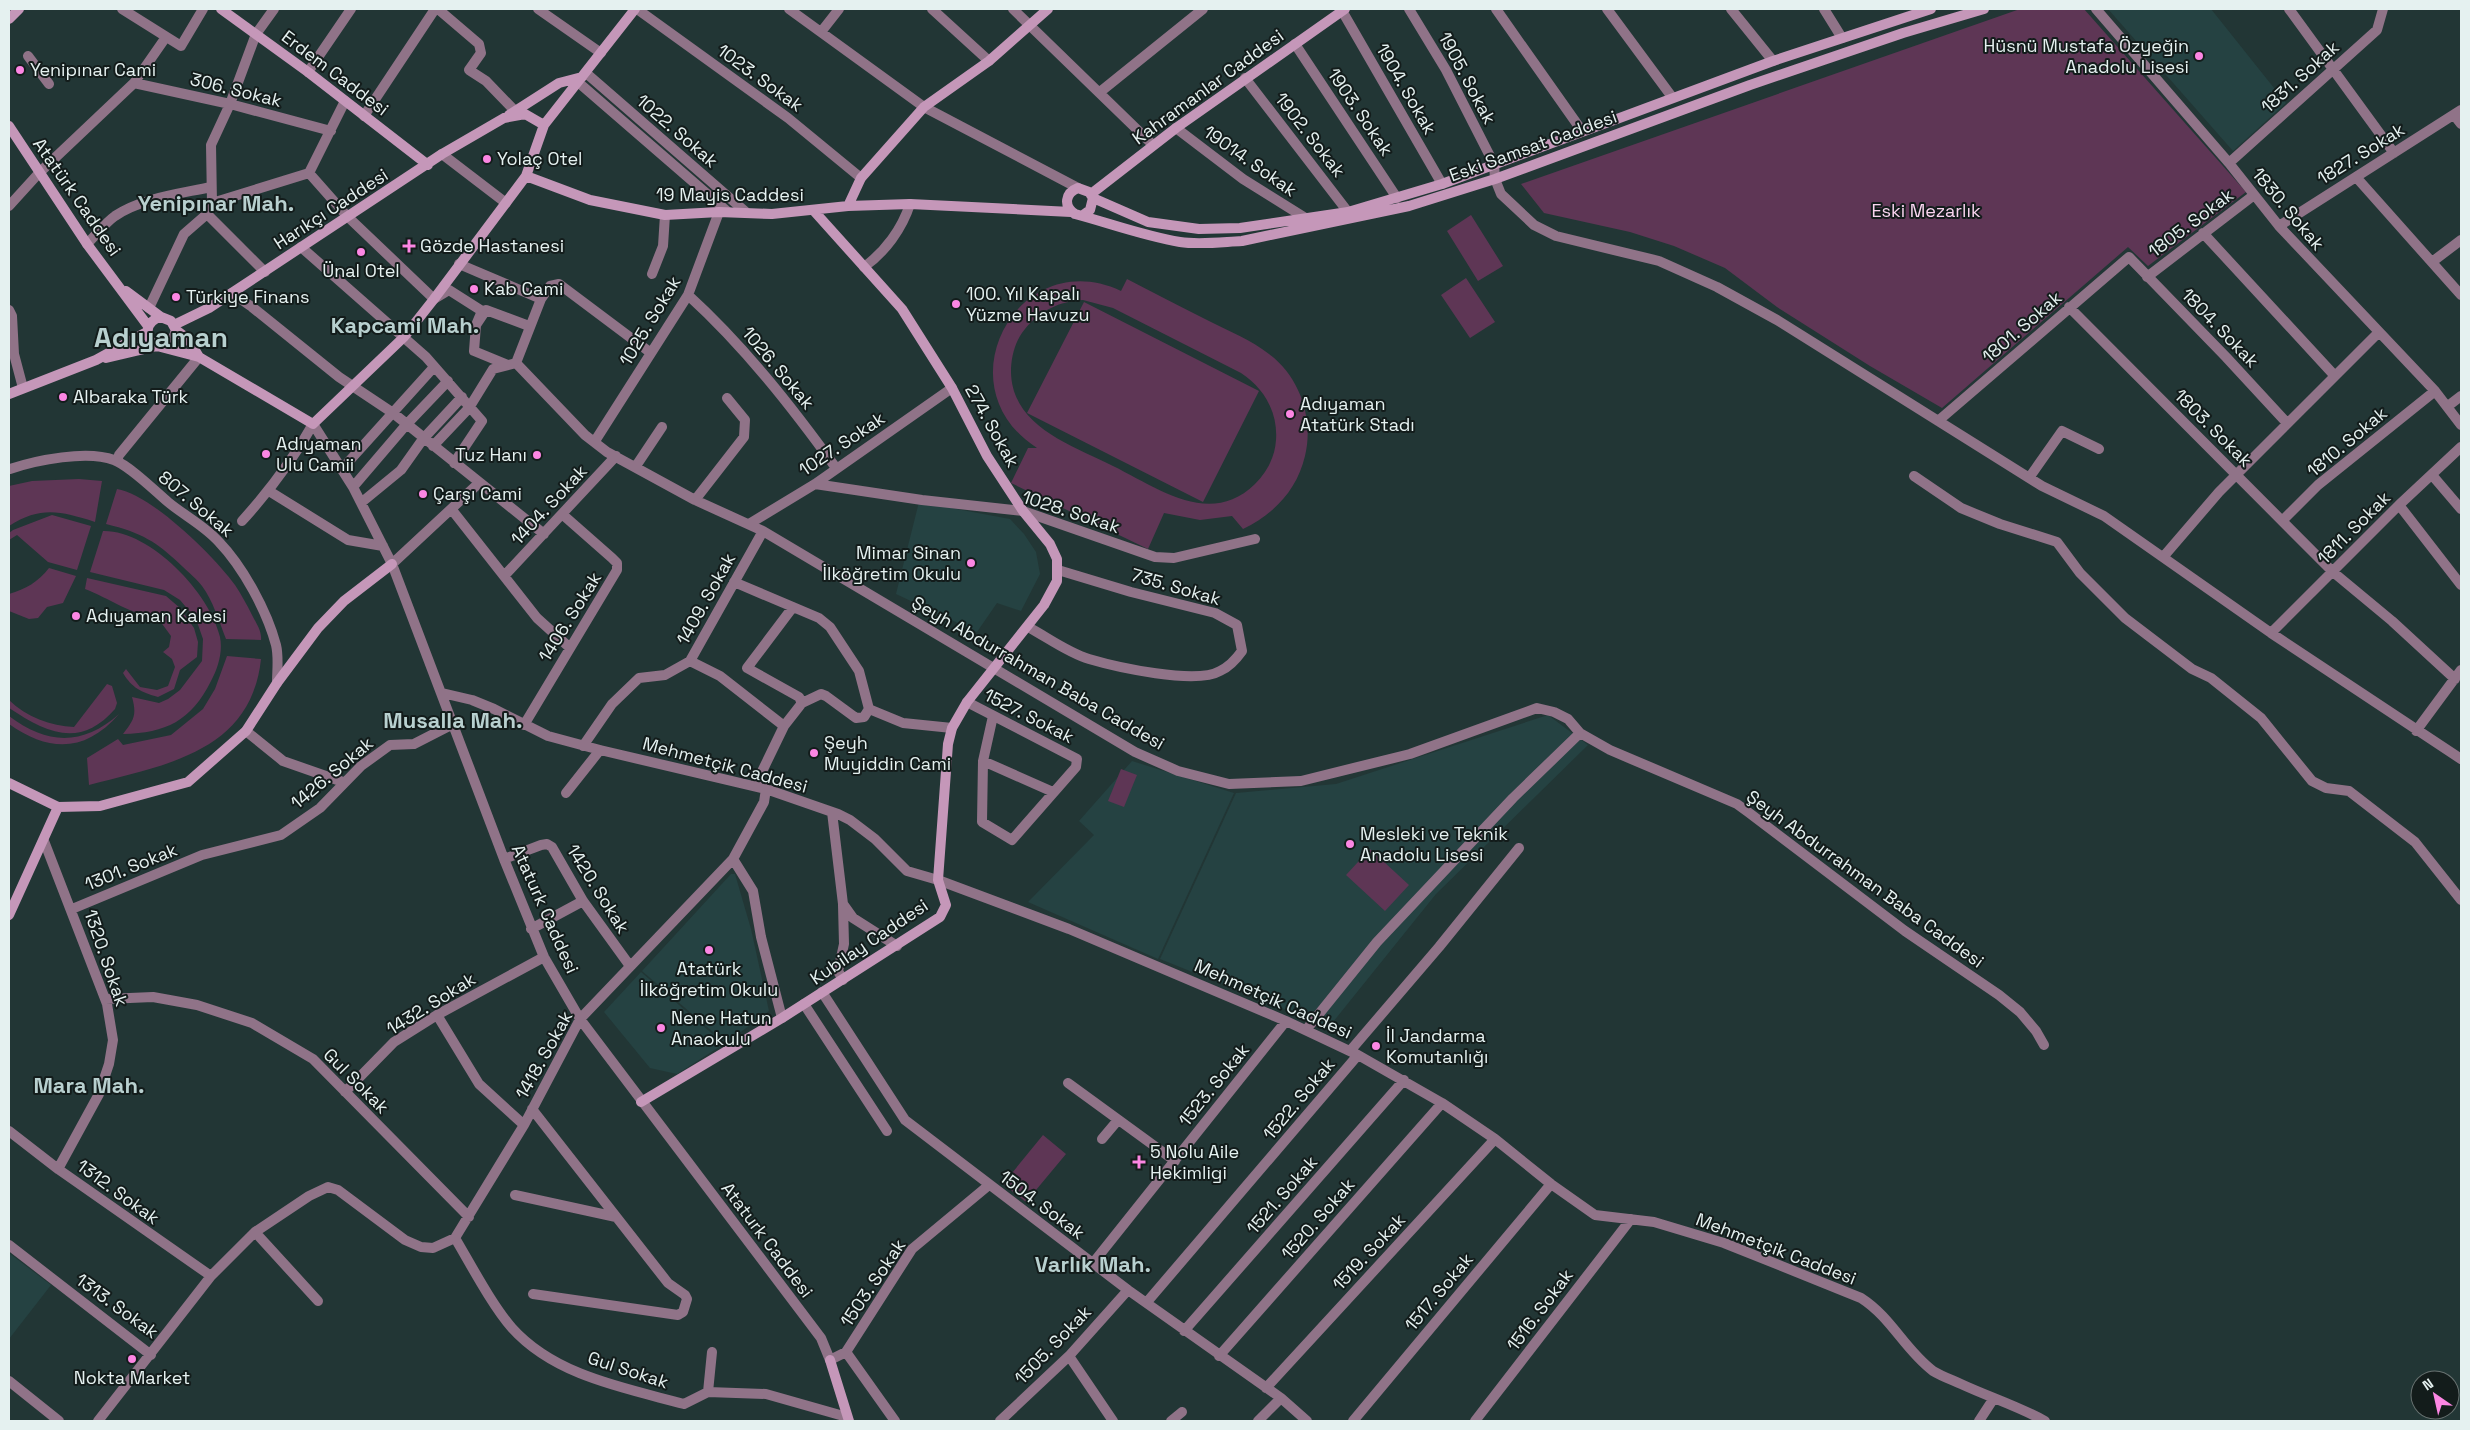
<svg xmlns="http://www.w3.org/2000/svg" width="2470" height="1430" font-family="'Space Grotesk',sans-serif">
  <rect width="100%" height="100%" fill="#223635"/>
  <!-- built -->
  <path fill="#254242" d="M 2108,9 L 2211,9 L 2286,103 L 2233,151 Z
    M 919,502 L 1010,519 L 1024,534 L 1036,552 L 1040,574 L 1021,611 L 997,603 L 977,632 L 896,594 Z
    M 1548,715 L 1588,745 L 1436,894 L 1329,1027 L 1160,959 L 1236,793 L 1336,784 Z
    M 1132,761 L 1234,793 L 1158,959 L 1028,902 L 1094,835 L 1079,821 Z
    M 731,874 L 735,874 L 751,929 L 769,1011 L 726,1043 L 642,971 Z
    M 641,972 L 724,1044 L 677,1074 L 650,1068 L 604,1012 Z
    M 9,1253 L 51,1285 L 9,1339 Z"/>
  <!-- green -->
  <path fill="#5e3655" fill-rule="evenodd" d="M 2020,9 L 2084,9 L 2246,192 L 2148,266 L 2128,247 L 1942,408 L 1870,366 L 1777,307 L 1725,268 L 1674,246 L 1630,232 L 1544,213 L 1521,184 Z
    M 1471,215 L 1503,266 L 1478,281 L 1447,231 Z
    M 1466,278 L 1495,322 L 1470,338 L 1441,295 Z
    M 1127,279 C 1154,293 1181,307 1209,321 C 1229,331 1251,340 1269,354 C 1300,377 1314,419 1305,456 C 1297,490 1274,514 1243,529 L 1232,516 L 1200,520 L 1164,513 L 1148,549 L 1011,483 L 1028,448 L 1037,448 C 940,386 1019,243 1121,291 ZM 1083,300 L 1113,308 L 1241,373 C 1264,388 1278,412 1276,440 C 1275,457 1267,472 1255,484 C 1210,528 1158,488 1113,466 C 1072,445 1012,427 1011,372 C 1011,357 1015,341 1025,329 C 1039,311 1060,301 1083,300 Z
    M 1084,302 L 1259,391 L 1203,502 L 1027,413 Z
    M 79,479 L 102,481 L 95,522 C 60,511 41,506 9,526 L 9,486 L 32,481 Z
    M 117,489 C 151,494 215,557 235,585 C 241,594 247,605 252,615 C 256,623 262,631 261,640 L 226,639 C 219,621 213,601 202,586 C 197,579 189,573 183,567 C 156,541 142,533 106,524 Z
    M 52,515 L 91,526 L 77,570 L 48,562 L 17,535 L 9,540 L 9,533 L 13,530 Z
    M 103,531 C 150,530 210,593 220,637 C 223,652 218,668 211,681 C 191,721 166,733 123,734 C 134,720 137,715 132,697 L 159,703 L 168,699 L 180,690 L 202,661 L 203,639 L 196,619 L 180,600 L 164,590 L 90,572 Z
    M 49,568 L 76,576 L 63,603 L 47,607 L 38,618 L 29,619 L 9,611 L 9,594 C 26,589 38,582 49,568 Z
    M 87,578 L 166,596 L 180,608 L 194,628 L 198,642 L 197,657 L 180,670 L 174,689 L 158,697 C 141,692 132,688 123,673 L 126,669 L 140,687 L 157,690 L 168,686 L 175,667 L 172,659 L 163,652 L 169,647 L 171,636 L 157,617 C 131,615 109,598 85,589 Z
    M 227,656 L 261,659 C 251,753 164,765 89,785 L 87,758 L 118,739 L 123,745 L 171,735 L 203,709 L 215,689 Z
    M 107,684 L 112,686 L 117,703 L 115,709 C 80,749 47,733 9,708 L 9,700 C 26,717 51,726 74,727 Z
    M 119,714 C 86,752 50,753 9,724 L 9,716 C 47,745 83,746 119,714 Z
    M 1121,769 L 1137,775 L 1124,807 L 1108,801 Z
    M 1370,849 L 1409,885 L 1385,911 L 1346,875 Z
    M 1043,1135 L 1066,1154 L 1026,1202 L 1003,1184 Z"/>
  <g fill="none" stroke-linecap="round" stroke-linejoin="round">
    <!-- street -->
    <path stroke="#907388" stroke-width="10" d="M 122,9 L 181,46 L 203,9
      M 438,9 L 479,44 L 481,53 L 469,70 L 486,81 L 515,111
      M 538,9 L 601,53
      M 637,9 L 788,118 L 861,178
      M 789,9 L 924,107 L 1078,188
      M 932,9 L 989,61
      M 1013,9 L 1153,145
      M 1341,9 L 1442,184
      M 1409,9 L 1446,70 L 1494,164 L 1495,179 L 1501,194 L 1534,225 L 1556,236 L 1659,261 L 1717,287 L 1777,320 L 2042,486 L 2104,516 L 2271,633 L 2461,759
      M 1496,9 L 1582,131
      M 1607,9 L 1672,97
      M 1731,9 L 1773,61
      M 1824,9 L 1842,38
      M 2096,9 L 2229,163 L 2279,226 L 2435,391 L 2461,425
      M 2289,9 L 2394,153
      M 821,32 L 839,9
      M 1295,44 L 1397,198
      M 28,56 L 49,84
      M 308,72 L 351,9
      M 586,73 L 747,213
      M 1245,78 L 1348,212
      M 134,83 L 230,104 L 331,131
      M 579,83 L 728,212
      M 1100,92 L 1203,9
      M 2454,115 L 2461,124
      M 364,116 L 435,9
      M 1176,128 L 1243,179 L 1307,219
      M 442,154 L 506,203
      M 2229,163 L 2377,30 L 2383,9
      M 309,173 L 347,216 L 434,299 L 449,290 L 482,311 L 476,325
      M 2356,177 L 2461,295
      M 212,203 L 211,145 L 230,104 L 256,34 L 274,9
      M 9,206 L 39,173 L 134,83 L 166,37
      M 207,214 L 265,272
      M 2279,226 L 2461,110
      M 2203,233 L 2334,375
      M 87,244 C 96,235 105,223 115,216 C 142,198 179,194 211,187
      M 301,247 L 426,357 L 482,421 L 454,463
      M 2432,262 L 2461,240
      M 459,264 L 541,299 L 550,286 L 559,284 L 651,353
      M 864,267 C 885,252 902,229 910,204
      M 652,274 L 663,246 L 665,215
      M 2147,277 L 2254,195
      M 232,293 L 252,307 L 339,377 L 393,413 L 544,534
      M 688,295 C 744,346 792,407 836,468
      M 2069,307 L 2333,572 L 2392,621 L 2455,679
      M 149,308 L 184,234 L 207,214 L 212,203 L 309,173 L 345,101
      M 9,310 L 12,316 L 14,354
      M 9,353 L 14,354 L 23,388
      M 516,363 L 541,299
      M 508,365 L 474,351 L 476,325 L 486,310 L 529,326
      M 2448,406 L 2461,396
      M 1938,421 L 2129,257 L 2226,357 L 2287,423
      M 595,441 L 688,295 L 719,212
      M 433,446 L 469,408 L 493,369 L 516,363 L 585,435 L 607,452 L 695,500 L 763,531 L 1135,752 L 1178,771 L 1229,784 L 1301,781 L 1410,754 L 1537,708 L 1554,712 L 1568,719 L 1580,733 L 1610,750 L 1737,804 L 1748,812 L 1905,931 L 1999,995 L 2020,1012 L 2036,1031 L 2044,1045
      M 117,461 L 119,455 L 199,357
      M 636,466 L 662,427
      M 10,469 C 37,460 87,450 114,460 C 130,466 155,491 168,502 C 185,516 205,526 219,542 C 243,567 267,611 276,645 C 279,657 277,671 277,683
      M 342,469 L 434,367
      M 2432,475 L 2461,509
      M 1914,476 L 1961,508 L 2000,524 L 2057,542 L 2080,573 L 2125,618 L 2192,669 L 2211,678 L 2261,718 L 2312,781 L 2326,788 L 2349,791 L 2415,842 L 2461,900
      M 2029,478 L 2062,431 L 2099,449
      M 815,484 L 922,500 L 1023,511 L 1155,557 L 1174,558 L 1255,539
      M 353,487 L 406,425 L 448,381
      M 269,491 L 348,540 L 383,546
      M 695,500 L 744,437 L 745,420 L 727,398
      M 362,502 L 401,470 L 423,439 L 462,397
      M 2399,505 L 2461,585
      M 452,510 L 537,618 L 569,647
      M 242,521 C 270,490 293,460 313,424 L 353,487 L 392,564 L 504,859 L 544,957 L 580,1019 L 821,1338 L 830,1360 L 846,1352 L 912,1249 L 989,1185
      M 2282,521 L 2318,485 L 2435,391
      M 749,524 L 815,484 L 952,388
      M 2164,556 L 2219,492 L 2378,333
      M 392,564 L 479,483
      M 505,575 L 616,456
      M 734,582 L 819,618 L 830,627 L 859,671 L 869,709
      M 793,607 L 747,668 L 799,697 L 802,703
      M 1028,627 C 1047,637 1068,653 1089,659 C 1116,667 1196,685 1220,671 C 1229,667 1237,658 1242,651 L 1237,625 L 1215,613 L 1131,592 L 1058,570
      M 2271,633 L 2399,505 L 2461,447
      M 690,661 L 720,676 L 784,726
      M 442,693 L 472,700 L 494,709 L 548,736 L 600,750 L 766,789 L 838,814 L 850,820 L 875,839 L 907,871 L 938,880 L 1069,929 L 1286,1021 L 1358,1055 L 1442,1103 L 1495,1139 L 1551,1184 L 1595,1215 L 1654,1222 L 1724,1243 L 1861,1298 C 1892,1318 1904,1349 1933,1371 C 1941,1376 1952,1380 1961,1384 C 1989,1397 2018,1406 2045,1421
      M 967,702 L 1077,759 L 1076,767 L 1012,840 L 982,822 L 983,761 L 993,716
      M 869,709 L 903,723 L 952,728
      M 524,725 L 617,570 L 617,563 L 612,558 L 562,514
      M 246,731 L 283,761 L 343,782
      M 2416,731 L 2461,670
      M 583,746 L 612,704 L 639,678 L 665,675 L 690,661 L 763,531
      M 983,761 L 1053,792
      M 755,786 L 784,726 L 802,703 L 821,694 L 826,696 L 856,718 L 864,717 L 869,709
      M 566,793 L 600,750
      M 832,812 L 843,904 L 853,918 L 897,946
      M 44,841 L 107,1004 L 113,1040 L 109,1064 L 99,1094 L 58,1169
      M 504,859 L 541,845 L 547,844 L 552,847 L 583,901 L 630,966
      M 733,859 L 753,891 L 761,937 L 782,1018
      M 843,905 L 844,944 L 838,971 L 843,980
      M 72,909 L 202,855 L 281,835 L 320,808 L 361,766 L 390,745 L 414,744 L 453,724
      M 531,929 L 583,901
      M 822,992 L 905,1120 L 1128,1290 L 1281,1398 L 1307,1421
      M 106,999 L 153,997 L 197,1005 L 252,1023 L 313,1059 L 469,1217
      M 804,1004 L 887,1131
      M 437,1015 L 479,1084 L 524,1125
      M 1306,1030 L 1377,942 L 1513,798 L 1580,733
      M 1350,1051 L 1439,947 L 1519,848
      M 1068,1083 L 1175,1161
      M 345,1092 L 394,1042 L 437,1015 L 544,957
      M 532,1109 L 668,1283 L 685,1295 L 687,1299 L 683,1312 L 678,1315 L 533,1294
      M 9,1131 L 58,1169 L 211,1276
      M 1102,1139 L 1118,1120
      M 515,1195 L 616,1217
      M 255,1232 L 318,1301
      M 455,1238 C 471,1265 492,1305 512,1328 C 555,1376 625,1388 684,1404 L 708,1392 L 766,1394 L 847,1417
      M 9,1245 L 151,1355
      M 1093,1263 L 1286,1021
      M 1147,1302 L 1358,1055
      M 1184,1331 L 1404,1080
      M 846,1352 L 895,1421
      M 1069,1356 L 1113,1421
      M 1219,1356 L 1442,1103
      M 9,1381 L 59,1421
      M 1266,1388 L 1495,1139
      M 708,1392 L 712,1352
      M 98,1421 L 211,1276 L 255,1232 L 309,1196 L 328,1187 L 338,1190 L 405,1240 L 421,1247 L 433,1248 L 455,1238 L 524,1125 L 580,1019 L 733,859 L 764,802 L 766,789
      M 1000,1421 L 1069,1356 L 1128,1290
      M 1171,1421 L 1182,1412
      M 1258,1421 L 1281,1398
      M 1353,1421 L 1551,1184
      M 1475,1421 L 1631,1219
      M 1979,1421 L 1994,1398"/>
    <!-- secondary -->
    <path stroke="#c597b9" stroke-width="10" d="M 221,9 L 308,72 L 428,165
      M 9,19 L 19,9
      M 509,115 L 559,83 L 582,77
      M 9,126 L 87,244 L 148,326
      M 526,176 L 590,200 L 665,215 L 719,212 L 772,214 L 848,206 L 910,204 L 1071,212
      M 1091,194 L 1176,128 L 1345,9
      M 1093,198 L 1148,222 L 1199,229 L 1240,228 L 1348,212 L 1442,184 L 1773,61 L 1931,9
      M 848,206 L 861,178 L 924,107 L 989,61 L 1048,9
      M 1083,215 L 1090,210 L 1093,198 L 1089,192 L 1078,188 C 1065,193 1063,206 1075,214 C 1109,223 1144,236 1180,242 C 1200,245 1222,242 1242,241 L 1409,206 L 1495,179 L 1750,85 L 1903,33 L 1984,9
      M 126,291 L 161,317
      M 174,325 L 209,308 L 442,154 L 504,118 L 525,114 L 544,125
      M 176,330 L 189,340 L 199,357
      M 162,347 L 172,342 L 176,330 L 171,321 L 161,317 C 145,321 143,338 157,346 L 199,357 L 313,424 L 404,337 L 434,299 L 526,176 L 544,125 L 635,9
      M 106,358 L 157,346
      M 9,394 L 96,360 L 147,332
      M 9,783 L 58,807
      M 9,915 L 58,807 L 100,806 L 188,782 L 246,731 L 277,683 L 318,628 L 344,601 L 392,564
      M 641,1102 L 782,1018 L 940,917 L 946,905 L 938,880 L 948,744 L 952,728 L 967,702 L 1044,605 L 1057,581 L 1057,559 L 1050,544 L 1023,511 L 987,456 L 952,388 L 902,309 L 814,211
      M 830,1360 L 849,1421"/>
  </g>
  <!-- markers -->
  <g fill="#fc86e3" stroke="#131c1b" stroke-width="2">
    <circle cx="2199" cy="56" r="5"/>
    <circle cx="20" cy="70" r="5"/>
    <circle cx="487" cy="159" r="5"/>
    <path d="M406.5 238.5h5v5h5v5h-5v5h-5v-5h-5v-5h5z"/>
    <circle cx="361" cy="252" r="5"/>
    <circle cx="474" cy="289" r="5"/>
    <circle cx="176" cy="297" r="5"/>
    <circle cx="956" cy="304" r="5"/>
    <circle cx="63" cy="397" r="5"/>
    <circle cx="1290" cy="414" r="5"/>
    <circle cx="266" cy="454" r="5"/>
    <circle cx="537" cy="455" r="5"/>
    <circle cx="423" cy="494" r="5"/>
    <circle cx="971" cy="563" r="5"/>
    <circle cx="76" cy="616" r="5"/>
    <circle cx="814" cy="753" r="5"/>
    <circle cx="1350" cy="844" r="5"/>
    <circle cx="709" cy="950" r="5"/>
    <circle cx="661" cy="1028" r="5"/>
    <circle cx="1376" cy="1046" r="5"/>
    <path d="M1136.5 1154.5h5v5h5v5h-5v5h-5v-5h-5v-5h5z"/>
    <circle cx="132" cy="1359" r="5"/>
  </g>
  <g text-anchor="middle" stroke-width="4" stroke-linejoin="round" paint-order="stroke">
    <!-- poi labels -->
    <g font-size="18" fill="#e5f1f0" stroke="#131c1b" text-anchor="start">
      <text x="2189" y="52" text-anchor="end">Hüsnü Mustafa Özyeğin<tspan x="2189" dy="21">Anadolu Lisesi</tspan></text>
      <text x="30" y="76">Yenipınar Cami</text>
      <text x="497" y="165">Yolaç Otel</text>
      <text x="420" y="252">Gözde Hastanesi</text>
      <text x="361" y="277" text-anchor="middle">Ünal Otel</text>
      <text x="484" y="295">Kab Cami</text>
      <text x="966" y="300">100. Yıl Kapalı<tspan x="966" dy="21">Yüzme Havuzu</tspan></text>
      <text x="186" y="303">Türkiye Finans</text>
      <text x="73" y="403">Albaraka Türk</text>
      <text x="1300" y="410">Adıyaman<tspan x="1300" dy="21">Atatürk Stadı</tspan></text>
      <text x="276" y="450">Adıyaman<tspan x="276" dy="21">Ulu Camii</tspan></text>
      <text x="527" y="461" text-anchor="end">Tuz Hanı</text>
      <text x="433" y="500">Çarşı Cami</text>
      <text x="961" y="559" text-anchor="end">Mimar Sinan<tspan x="961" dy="21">İlköğretim Okulu</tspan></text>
      <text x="86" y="622">Adıyaman Kalesi</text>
      <text x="824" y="749">Şeyh<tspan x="824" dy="21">Muyiddin Cami</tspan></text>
      <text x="1360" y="840">Mesleki ve Teknik<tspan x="1360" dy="21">Anadolu Lisesi</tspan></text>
      <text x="709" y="975" text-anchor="middle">Atatürk<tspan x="709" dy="21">İlköğretim Okulu</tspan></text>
      <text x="671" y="1024">Nene Hatun<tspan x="671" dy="21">Anaokulu</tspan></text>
      <text x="1386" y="1042">İl Jandarma<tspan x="1386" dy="21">Komutanlığı</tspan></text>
      <text x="1150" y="1158">5 Nolu Aile<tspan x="1150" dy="21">Hekimligi</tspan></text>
      <text x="132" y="1384" text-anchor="middle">Nokta Market</text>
    </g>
    <!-- street labels -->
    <g font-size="18" fill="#e5f1f0" stroke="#131c1b">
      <text transform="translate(335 73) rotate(37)" y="6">Erdem Caddesi</text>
      <text transform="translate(2300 77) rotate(-42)" y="6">1831. Sokak</text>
      <text transform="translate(760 78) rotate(36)" y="6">1023. Sokak</text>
      <text transform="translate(1467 78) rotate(62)" y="6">1905. Sokak</text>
      <text transform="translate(1208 87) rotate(-36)" y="6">Kahramanlar Caddesi</text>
      <text transform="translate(1406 89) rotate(60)" y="6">1904. Sokak</text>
      <text transform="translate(236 90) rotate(14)" y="6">306. Sokak</text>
      <text transform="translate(1360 112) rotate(56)" y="6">1903. Sokak</text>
      <text transform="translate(677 131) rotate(41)" y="6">1022. Sokak</text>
      <text transform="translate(1310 135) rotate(52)" y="6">1902. Sokak</text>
      <text transform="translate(1533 146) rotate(-20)" y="6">Eski Samsat Caddesi</text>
      <text transform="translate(2361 154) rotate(-32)" y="6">1827. Sokak</text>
      <text transform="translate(1250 161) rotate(35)" y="6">19014. Sokak</text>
      <text x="730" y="201">19 Mayis Caddesi</text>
      <text transform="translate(77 197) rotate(55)" y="6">Atatürk Caddesi</text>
      <text transform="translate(331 209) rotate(-33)" y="6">Harıkçı Caddesi</text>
      <text transform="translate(2288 209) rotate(50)" y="6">1830. Sokak</text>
      <text transform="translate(2191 223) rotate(-37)" y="6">1805. Sokak</text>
      <text transform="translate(650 321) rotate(-59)" y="6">1025. Sokak</text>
      <text transform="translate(2022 327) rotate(-41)" y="6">1801. Sokak</text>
      <text transform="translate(2220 328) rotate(46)" y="6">1804. Sokak</text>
      <text transform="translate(778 368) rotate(50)" y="6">1026. Sokak</text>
      <text transform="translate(992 426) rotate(61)" y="6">274. Sokak</text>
      <text transform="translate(2213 428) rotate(45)" y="6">1803. Sokak</text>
      <text transform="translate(2347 442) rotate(-40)" y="6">1810. Sokak</text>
      <text transform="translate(842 444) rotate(-34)" y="6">1027. Sokak</text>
      <text transform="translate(196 504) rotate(40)" y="6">807. Sokak</text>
      <text transform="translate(549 505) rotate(-47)" y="6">1404. Sokak</text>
      <text transform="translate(1071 512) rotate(18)" y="6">1028. Sokak</text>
      <text transform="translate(2354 528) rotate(-45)" y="6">1811. Sokak</text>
      <text transform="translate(1176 587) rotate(16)" y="6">735. Sokak</text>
      <text transform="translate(706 599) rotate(-61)" y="6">1409. Sokak</text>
      <text transform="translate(570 617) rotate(-58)" y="6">1406. Sokak</text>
      <text transform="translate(1038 673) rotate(30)" y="6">Şeyh Abdurrahman Baba Caddesi</text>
      <text transform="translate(1029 716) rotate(27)" y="6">1527. Sokak</text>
      <text transform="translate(725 765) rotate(15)" y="6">Mehmetçik Caddesi</text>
      <text transform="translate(332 773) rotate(-40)" y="6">1426. Sokak</text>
      <text transform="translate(131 867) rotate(-22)" y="6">1301. Sokak</text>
      <text transform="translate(1865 879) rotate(36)" y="6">Şeyh Abdurrahman Baba Caddesi</text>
      <text transform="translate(598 889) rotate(58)" y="6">1420. Sokak</text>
      <text transform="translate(545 909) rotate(66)" y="6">Ataturk Caddesi</text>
      <text transform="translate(869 942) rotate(-34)" y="6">Kubilay Caddesi</text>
      <text transform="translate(106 958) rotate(71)" y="6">1320. Sokak</text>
      <text transform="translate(1273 999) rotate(24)" y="6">Mehmetçik Caddesi</text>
      <text transform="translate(431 1004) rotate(-32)" y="6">1432. Sokak</text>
      <text transform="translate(544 1055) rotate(-61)" y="6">1418. Sokak</text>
      <text transform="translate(356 1081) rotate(45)" y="6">Gul Sokak</text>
      <text transform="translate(1214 1085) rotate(-51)" y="6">1523. Sokak</text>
      <text transform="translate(1299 1099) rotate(-50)" y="6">1522. Sokak</text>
      <text transform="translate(118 1192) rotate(36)" y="6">1312. Sokak</text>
      <text transform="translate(1282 1195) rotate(-49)" y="6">1521. Sokak</text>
      <text transform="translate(1042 1205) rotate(37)" y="6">1504. Sokak</text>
      <text transform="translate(1318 1219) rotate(-49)" y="6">1520. Sokak</text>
      <text transform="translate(767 1240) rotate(53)" y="6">Ataturk Caddesi</text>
      <text transform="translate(1776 1249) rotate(21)" y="6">Mehmetçik Caddesi</text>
      <text transform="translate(1369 1252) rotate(-47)" y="6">1519. Sokak</text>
      <text transform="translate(873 1283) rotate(-56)" y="6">1503. Sokak</text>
      <text transform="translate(1439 1292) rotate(-50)" y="6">1517. Sokak</text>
      <text transform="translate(117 1306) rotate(36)" y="6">1313. Sokak</text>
      <text transform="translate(1540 1310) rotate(-53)" y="6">1516. Sokak</text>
      <text transform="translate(1053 1345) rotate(-46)" y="6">1505. Sokak</text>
      <text transform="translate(628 1370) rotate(18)" y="6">Gul Sokak</text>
    </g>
    <!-- park labels -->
    <g font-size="18" fill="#fad5f0" stroke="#131c1b">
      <text x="1926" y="217">Eski Mezarlık</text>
    </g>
    <!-- district labels -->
    <g font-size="22" font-weight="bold" fill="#b8d0cf" stroke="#131c1b">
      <text x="216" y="211">Yenipınar Mah.</text>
      <text x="405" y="333">Kapcami Mah.</text>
      <text x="453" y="728">Musalla Mah.</text>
      <text x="89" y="1093">Mara Mah.</text>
      <text x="1093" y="1272">Varlık Mah.</text>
    </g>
    <!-- town labels -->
    <g font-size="28" font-weight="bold" fill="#b8d0cf" stroke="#131c1b">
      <text x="161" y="347">Adıyaman</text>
    </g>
  </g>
  <!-- border -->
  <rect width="2470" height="1430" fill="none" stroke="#e5f1f0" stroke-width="20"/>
  <!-- north arrow -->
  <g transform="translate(2435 1395) rotate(326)"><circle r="24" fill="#131c1b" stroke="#677170"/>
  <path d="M0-4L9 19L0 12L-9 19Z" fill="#fc86e3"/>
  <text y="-8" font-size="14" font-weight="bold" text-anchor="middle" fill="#e5f1f0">N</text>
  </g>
</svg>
